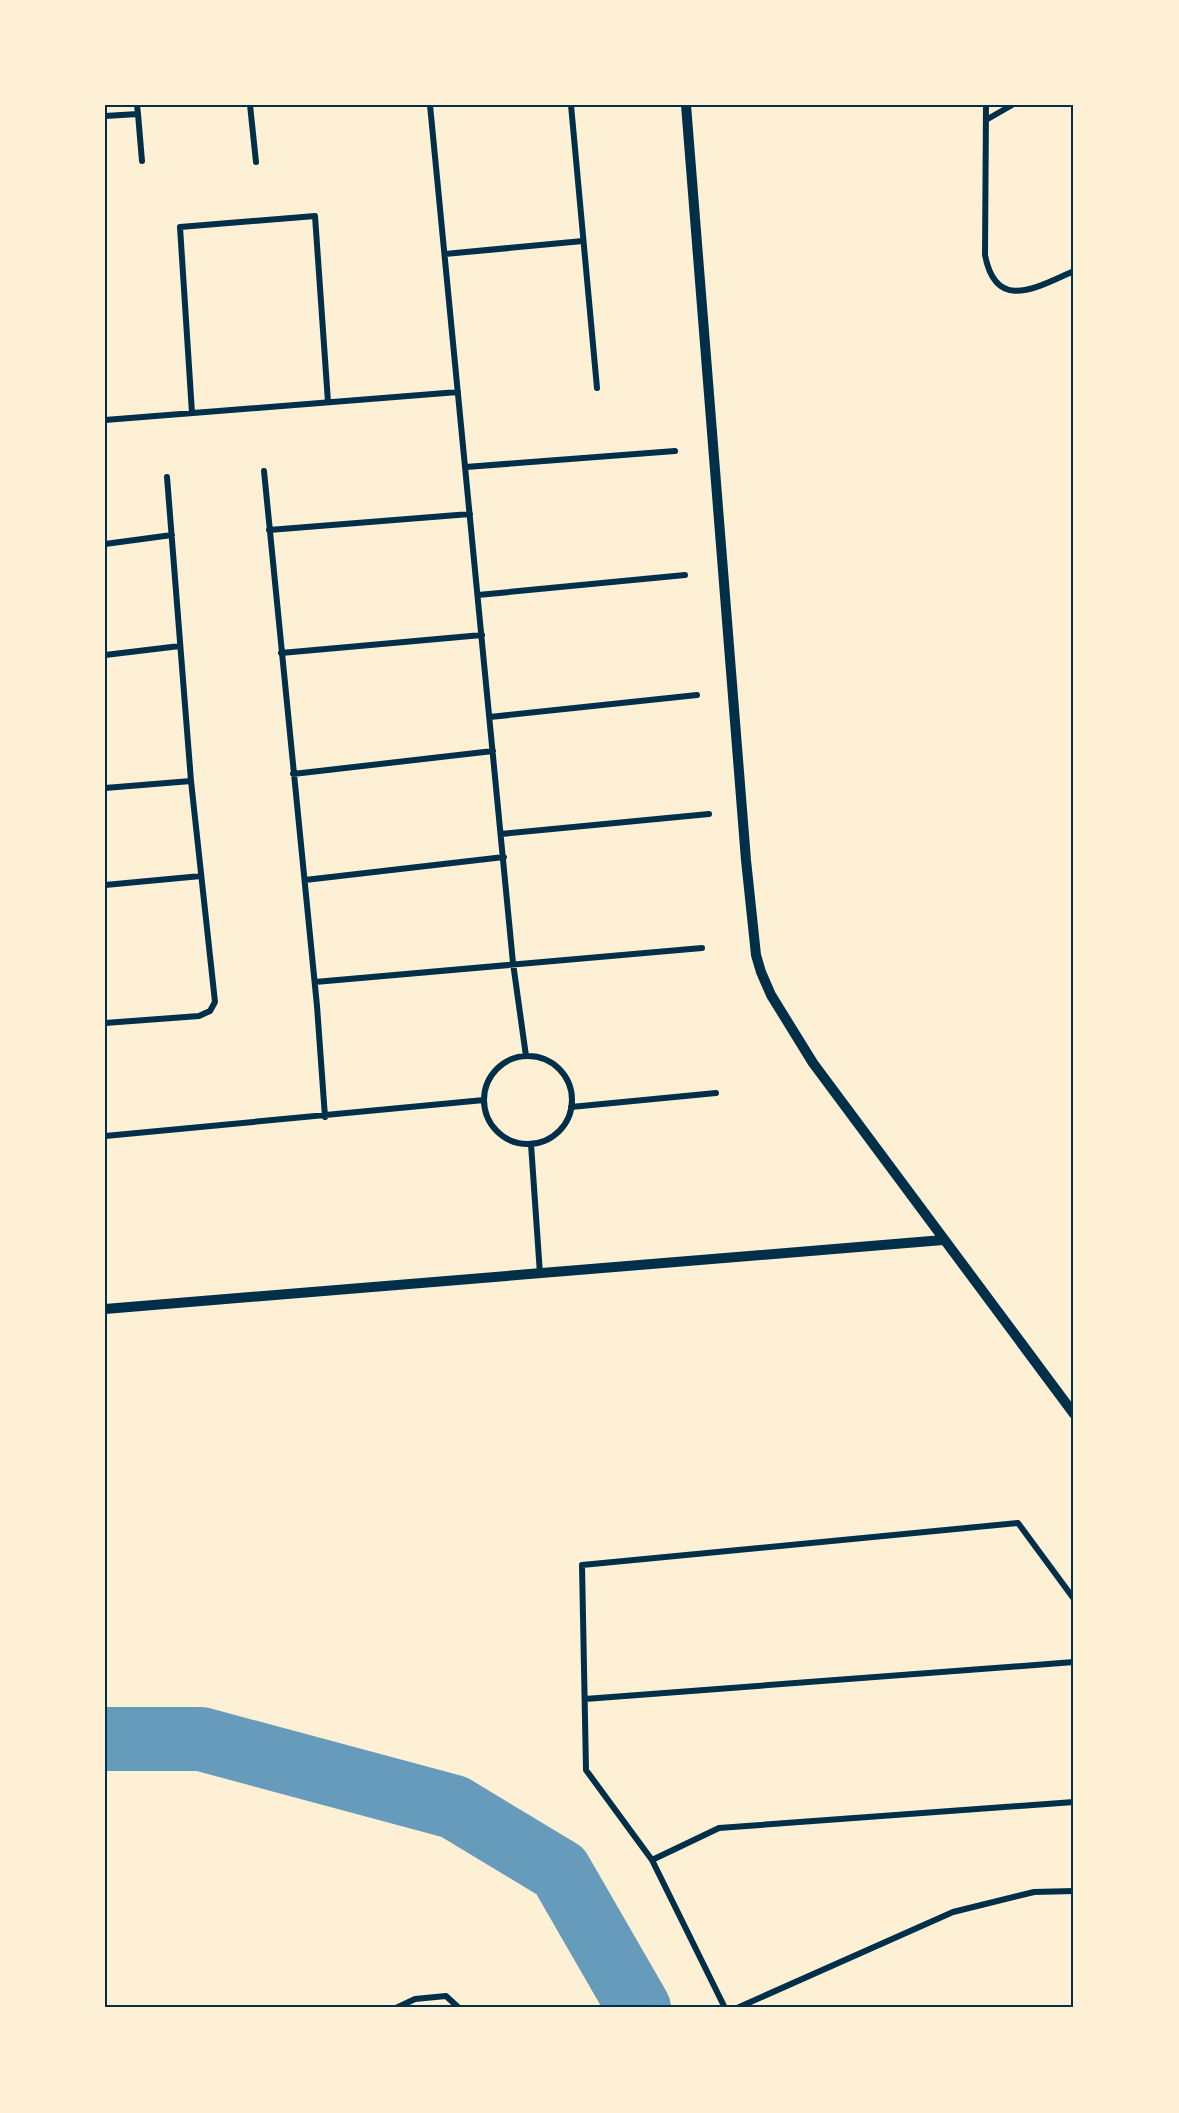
<svg xmlns="http://www.w3.org/2000/svg" width="1179" height="2113" font-family="'Public Sans',sans-serif">
  <rect width="100%" height="100%" fill="#fdf0d5"/>
  <g fill="none" stroke-linecap="round" stroke-linejoin="round">
    <!-- river -->
    <path stroke="#669bbc" stroke-width="64" d="M 105,1739 L 201,1739 L 454,1807 L 560,1871 L 639,2008"/>
    <!-- minor -->
    <path stroke="#003049" stroke-width="6" d="M 250,105 L 256,162
      M 430,105 L 513,963 L 526,1056
      M 571,105 L 597,388
      M 986,105 L 985,255 C 996,313 1037,287 1074,271
      M 138,114 L 142,161
      M 105,116 L 138,114 L 137,105
      M 986,120 L 1012,105
      M 445,254 L 583,241
      M 192,413 L 180,227 L 315,216 L 328,402
      M 105,420 L 458,392
      M 466,467 L 675,451
      M 264,471 L 317,1006 L 325,1117
      M 269,530 L 470,514
      M 105,544 L 172,535
      M 478,595 L 685,575
      M 281,653 L 482,635
      M 105,655 L 180,646
      M 490,717 L 697,695
      M 293,774 L 493,751
      M 105,788 L 191,781
      M 501,834 L 709,814
      M 305,880 L 504,857
      M 105,885 L 201,876
      M 315,982 L 702,948
      M 105,1023 L 199,1016 L 210,1011 L 215,1002 L 191,781 L 167,477
      M484 1100a44 44 0 1 1 88 0a44 44 0 1 1-88 0Z
      M 571,1107 L 716,1093
      M 105,1136 L 484,1100
      M 531,1144 L 540,1274
      M 585,1699 L 1074,1662
      M 652,1860 L 719,1828 L 1074,1802
      M 396,2008 L 415,1999 L 446,1996 L 459,2008
      M 725,2008 L 652,1860 L 586,1770 L 582,1565 L 1018,1523 L 1074,1599
      M 737,2008 L 953,1912 L 1034,1892 L 1074,1891"/>
    <!-- tertiary -->
    <path stroke="#003049" stroke-width="10" d="M 686,105 L 746,860 L 756,955 L 761,972 L 771,995 L 813,1063 L 1074,1414
      M 105,1309 L 943,1240"/>
  </g>
  <!-- border -->
  <rect width="1179" height="2113" fill="none" stroke="#fdf0d5" stroke-width="213"/>
  <rect x="106" y="106" width="966" height="1900" fill="none" stroke="#003049" stroke-width="2"/>
</svg>
